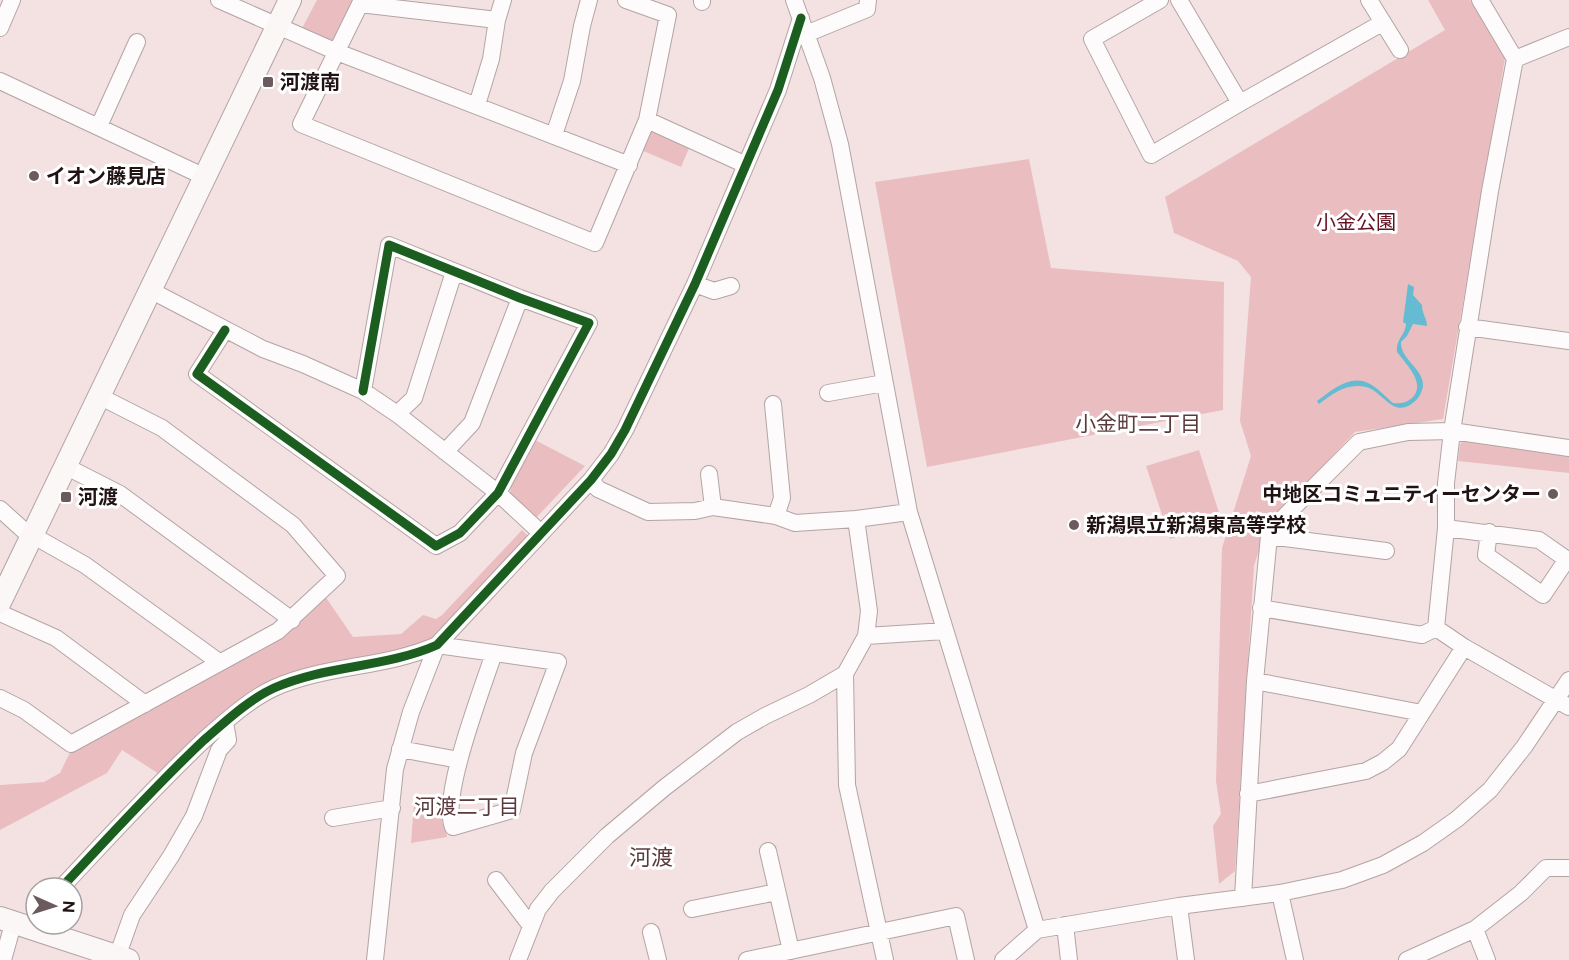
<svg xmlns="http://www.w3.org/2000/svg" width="1569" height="960" font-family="'Public Sans','Noto Sans JP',sans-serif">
  <rect width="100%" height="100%" fill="#f4e2e2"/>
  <!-- green -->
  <path fill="#eabec0" d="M 317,0 L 359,0 L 335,48 L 300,32 Z
    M 1428,0 L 1470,0 L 1505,58 L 1443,419 L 1355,432 L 1267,525 L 1254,566 L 1235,871 L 1219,884 L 1213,826 L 1221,814 L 1216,781 L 1222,548 L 1251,456 L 1240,421 L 1251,277 L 1238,261 L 1174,233 L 1165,197 L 1445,30 Z
    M 655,130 L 690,146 L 681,167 L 641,150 L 649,132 Z
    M 1029,159 L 1051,268 L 1224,282 L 1223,410 L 927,467 L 875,182 Z
    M 1466,439 L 1569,455 L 1569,473 L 1458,461 L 1460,444 Z
    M 535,440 L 585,466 L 535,519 L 510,494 L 511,486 Z
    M 1199,450 L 1222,522 L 1170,539 L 1146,466 Z
    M 522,530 L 528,536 L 430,641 L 406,648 L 286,676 L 159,774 L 122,750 L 107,773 L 0,830 L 0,785 L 44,782 L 60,773 L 71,750 L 325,596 L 353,637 L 401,634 L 423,615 L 436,619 L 442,615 Z
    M 414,804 L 443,808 L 442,823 L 446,824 L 447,837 L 411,843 Z"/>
  <!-- water -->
  <path fill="#64bbd2" d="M 1408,284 L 1414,287 L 1413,295 L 1422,305 C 1422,314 1427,318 1427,326 L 1413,324 L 1407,336 L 1401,342 C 1400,359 1424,369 1423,386 C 1422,392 1419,398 1414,402 C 1393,420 1383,391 1366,387 C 1346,383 1334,393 1319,404 L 1317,401 C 1332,390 1351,373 1370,384 C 1379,389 1386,397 1393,403 C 1400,404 1406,403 1412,398 C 1427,384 1406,364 1397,352 C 1396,338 1405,336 1406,324 L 1403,322 Z"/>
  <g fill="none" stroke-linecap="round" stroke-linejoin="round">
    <defs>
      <path id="street" d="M 219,0 L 337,52 L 629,165
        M 503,0 L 497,20 L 360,4 L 301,124 L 595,243 L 647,120 L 668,15 L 626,0
        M 794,0 L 822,78 L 840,144 L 909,512 L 1037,930
        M 1160,0 L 1092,39 L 1151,155 L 1240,103
        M 1179,0 L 1240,103 L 1382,23
        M 1369,0 L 1400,50
        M 1480,0 L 1515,59
        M 702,2 L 702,0
        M 0,28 L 12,0
        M 806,34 L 867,9 L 868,0
        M 1569,37 L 1515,59 L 1490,191 L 1452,431 L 1446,483 L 1446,528 L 1436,628 L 1464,647 L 1569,707
        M 0,81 L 205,177
        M 477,105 L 491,59 L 497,20
        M 647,120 L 746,165
        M 99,126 L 137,42
        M 554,135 L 572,81 L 582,26 L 589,0
        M 695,284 L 714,291 L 731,286
        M 150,290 L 263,349 L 303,364 L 363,391 L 397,414 L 498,493 L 541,533
        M 1467,327 L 1569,341
        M 225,330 L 197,374 L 436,546 L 460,533 L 498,493 L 589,323 L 520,298 L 389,245 L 363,391
        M 828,393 L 884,383
        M 773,404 L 782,498 L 776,516
        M 397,414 L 414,398 L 454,272
        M 445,452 L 472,423 L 520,298
        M 65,466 L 120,494 L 292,620
        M 709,474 L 713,507
        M 591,480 L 598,489 L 648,512 L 695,511 L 713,507 L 776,516 L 795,523 L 856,519 L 909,512
        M 0,509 L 31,537
        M 1446,528 L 1539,540 L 1569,561
        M 1489,532 L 1486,555 L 1543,595 L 1567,559
        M 32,535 L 85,565 L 219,662
        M 1269,536 L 1386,551
        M 1261,608 L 1422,635 L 1436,628
        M 0,613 L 56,638 L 145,704
        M 866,636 L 945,631
        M 845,674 L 847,785 L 885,960
        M 1255,681 L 1422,713
        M 0,698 L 24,710 L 71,744 L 278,631 L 337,576 L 293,525 L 162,428 L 99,396
        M 400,749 L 459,760
        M 1248,794 L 1366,771 L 1383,762 L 1399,749 L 1464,647
        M 333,818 L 392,808
        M 768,851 L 791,951
        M 496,880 L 531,926
        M 61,888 C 108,838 154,787 204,740 C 225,722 248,700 274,688 C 325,665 385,668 437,645 L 591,480 L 611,454 L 625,430 L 695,284 L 778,90 L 801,18
        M 1280,893 L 1295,960
        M 1243,898 L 1255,681 L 1269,536 L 1274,527 L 1359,442 L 1408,432 L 1452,431 L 1569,448
        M 1179,906 L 1186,960
        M 692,909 L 777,892
        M 1065,925 L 1069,960
        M 1475,929 L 1487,960
        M 651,932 L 658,960
        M 117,957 L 132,915 L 171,856 L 194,816 L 219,750 L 228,740 L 225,722
        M 3,960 L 13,924
        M 375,960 L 395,769 L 411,712 L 437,645 L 558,662 L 524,753 L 512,810 L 453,827 C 440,797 483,687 494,653
        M 518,960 L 538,909 L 552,891 L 607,836 L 664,788 L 737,732 L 765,716 L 809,695 L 845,674 L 866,636 L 869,611 L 856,519
        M 747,960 L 956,916 L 966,960
        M 1003,960 L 1037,930 L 1179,906 L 1280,893 L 1342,880 L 1383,865 L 1423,843 L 1457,819 L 1490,790 L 1524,747 L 1569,680
        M 1407,960 L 1475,929 L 1521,893 L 1546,868 L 1569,868"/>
      <path id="secondary" d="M 0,602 L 290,0
        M 0,918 L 128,960"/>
    </defs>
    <!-- street casing -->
    <use href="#street" stroke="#b3a4a4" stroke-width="18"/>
    <!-- secondary casing -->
    <use href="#secondary" stroke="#b3a4a4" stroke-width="24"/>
    <!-- street -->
    <use href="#street" stroke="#fdfbfb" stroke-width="16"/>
    <!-- secondary -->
    <use href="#secondary" stroke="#fbf7f7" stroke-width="22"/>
    <defs>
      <path id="cycleway" d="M 225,330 L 197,374 L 436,546 L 460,533 L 498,493 L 589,323 L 520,298 L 389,245 L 363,391
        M 61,888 C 108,838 154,787 204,740 C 225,722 248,700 274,688 C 325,665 385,668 437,645 L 591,480 L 611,454 L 625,430 L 695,284 L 778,90 L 801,18"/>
    </defs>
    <!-- cycleway casing -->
    <use href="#cycleway" stroke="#fff" stroke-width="13"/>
    <!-- cycleway -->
    <use href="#cycleway" stroke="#1b5e20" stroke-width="9"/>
  </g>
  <!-- markers -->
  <g fill="#6b5b5c" stroke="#fff" stroke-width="2">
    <rect x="262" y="76" width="12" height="12" rx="3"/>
    <circle cx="34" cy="176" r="6"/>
    <circle cx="1553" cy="494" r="6"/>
    <rect x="60" y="491" width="12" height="12" rx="3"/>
    <circle cx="1074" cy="525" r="6"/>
  </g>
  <g text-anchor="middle" stroke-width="6" stroke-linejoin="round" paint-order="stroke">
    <!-- poi labels -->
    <g font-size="20" font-weight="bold" fill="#211314" stroke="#fff" text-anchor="start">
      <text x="280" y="89">河渡南</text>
      <text x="46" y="183">イオン藤見店</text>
      <text x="1541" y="501" text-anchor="end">中地区コミュニティーセンター</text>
      <text x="78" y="504">河渡</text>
      <text x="1086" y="532">新潟県立新潟東高等学校</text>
    </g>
    <!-- park labels -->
    <g font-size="20" fill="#651021" stroke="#fff">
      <text x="1356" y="229">小金公園</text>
    </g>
    <!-- neighbourhood labels -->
    <g font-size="21" fill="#5b3a3c" stroke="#fff">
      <text x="1138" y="431">小金町二丁目</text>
      <text x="467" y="814">河渡二丁目</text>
    </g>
    <!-- quarter labels -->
    <g font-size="22" fill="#5b3a3c" stroke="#fff">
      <text x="651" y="865">河渡</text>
    </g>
  </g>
  <!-- north arrow -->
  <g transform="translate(54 906) rotate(93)"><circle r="28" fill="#ffffff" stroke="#a6a1a1" stroke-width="1.5"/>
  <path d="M0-4.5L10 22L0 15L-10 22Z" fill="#6b5b5c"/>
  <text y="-9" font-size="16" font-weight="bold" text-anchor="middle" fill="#211314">N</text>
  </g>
</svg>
